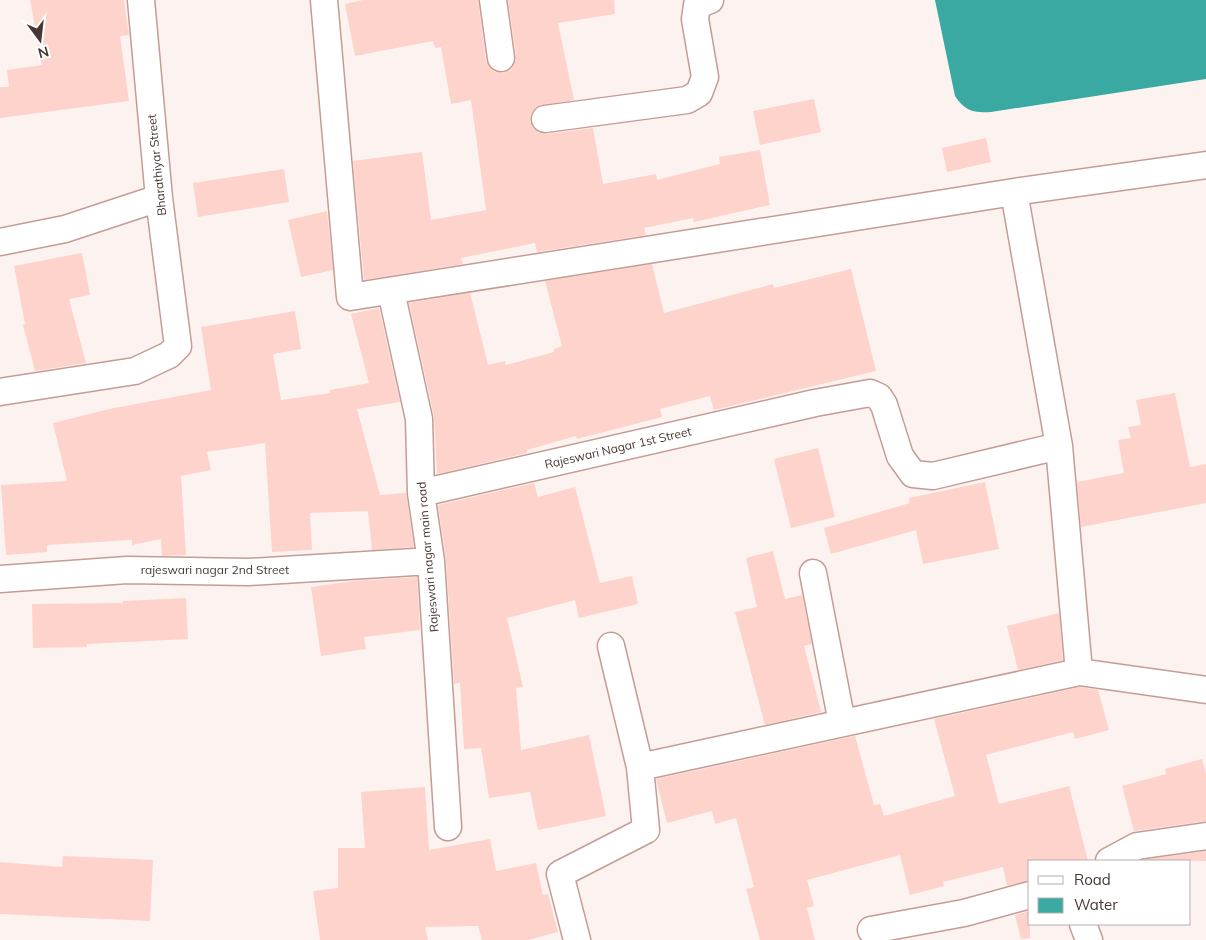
<svg xmlns="http://www.w3.org/2000/svg" width="1206" height="940" font-family="Mulish,sans-serif">
  <rect width="100%" height="100%" fill="#fcf3f1"/>
  <!-- water -->
  <path fill="#3aa9a1" d="M 935,0 L 1206,0 L 1206,79 L 991,112 C 973,113 965,111 955,96 Z"/>
  <!-- building -->
  <path fill="#fdd3cb" d="M 30,0 L 124,0 L 129,35 L 120,36 L 129,101 L 0,118 L 0,87 L 9,87 L 7,70 L 42,65 Z
    M 363,0 L 478,0 L 486,61 L 490,68 L 495,72 L 503,73 L 511,70 L 515,64 L 516,56 L 508,0 L 614,0 L 615,14 L 558,23 L 574,100 L 536,107 L 531,114 L 530,121 L 533,128 L 539,133 L 547,134 L 593,128 L 603,184 L 656,174 L 657,180 L 720,164 L 719,157 L 760,150 L 770,205 L 694,222 L 693,218 L 644,228 L 646,235 L 537,252 L 535,243 L 461,258 L 463,264 L 364,280 L 353,161 L 422,152 L 431,220 L 486,210 L 471,100 L 451,104 L 441,47 L 435,48 L 433,41 L 355,56 L 345,4 Z
    M 814,99 L 821,132 L 760,145 L 753,111 Z
    M 986,138 L 991,162 L 947,172 L 942,148 Z
    M 284,169 L 289,202 L 198,217 L 193,183 Z
    M 327,211 L 333,270 L 301,277 L 288,220 Z
    M 82,253 L 90,295 L 69,299 L 86,363 L 35,371 L 23,325 L 25,324 L 14,266 Z
    M 652,264 L 664,313 L 773,284 L 774,288 L 851,269 L 876,371 L 714,410 L 710,396 L 660,409 L 662,417 L 577,439 L 576,436 L 527,450 L 527,453 L 437,474 L 434,416 L 409,303 L 470,293 L 488,365 L 505,361 L 506,365 L 554,352 L 554,349 L 562,346 L 545,281 Z
    M 379,308 L 400,402 L 357,409 L 380,495 L 406,493 L 414,547 L 372,550 L 368,511 L 310,513 L 312,550 L 272,552 L 265,443 L 207,452 L 211,470 L 181,476 L 186,555 L 162,556 L 161,539 L 132,545 L 132,540 L 47,545 L 47,552 L 6,555 L 1,485 L 67,481 L 53,423 L 109,409 L 211,390 L 201,327 L 295,311 L 301,349 L 273,354 L 281,400 L 330,393 L 330,390 L 369,383 L 351,314 Z
    M 1175,393 L 1190,467 L 1206,464 L 1206,503 L 1081,527 L 1077,482 L 1124,473 L 1118,440 L 1131,438 L 1128,427 L 1141,425 L 1136,400 Z
    M 818,448 L 835,517 L 791,528 L 774,459 Z
    M 985,482 L 999,549 L 923,564 L 916,530 L 831,554 L 824,528 L 910,503 L 909,498 Z
    M 534,483 L 538,497 L 575,487 L 600,583 L 632,576 L 638,604 L 579,618 L 575,600 L 507,618 L 523,687 L 516,688 L 521,750 L 589,735 L 606,816 L 538,830 L 530,792 L 489,798 L 481,748 L 464,749 L 460,683 L 454,684 L 446,560 L 438,505 Z
    M 773,551 L 785,599 L 802,595 L 812,644 L 804,646 L 821,712 L 765,725 L 735,612 L 757,607 L 746,558 Z
    M 417,577 L 420,630 L 364,637 L 366,649 L 321,656 L 311,587 L 354,581 Z
    M 186,598 L 188,639 L 87,644 L 87,647 L 33,648 L 32,604 L 123,603 L 123,601 Z
    M 1059,613 L 1063,660 L 1018,670 L 1007,626 Z
    M 1080,687 L 1098,690 L 1109,730 L 1075,739 L 1073,732 L 986,755 L 999,804 L 1069,786 L 1088,861 L 1030,861 L 1030,880 L 1007,886 L 1003,867 L 943,882 L 944,886 L 910,895 L 900,855 L 807,880 L 814,906 L 807,908 L 815,940 L 760,940 L 746,889 L 754,887 L 736,818 L 715,824 L 712,811 L 667,823 L 656,779 L 855,736 L 874,805 L 880,804 L 884,816 L 955,796 L 934,719 Z
    M 1202,759 L 1206,773 L 1206,821 L 1134,831 L 1122,786 L 1166,774 L 1165,769 Z
    M 425,787 L 429,850 L 490,839 L 496,871 L 536,863 L 543,895 L 548,894 L 558,932 L 528,940 L 482,940 L 478,926 L 425,927 L 428,940 L 320,940 L 313,891 L 338,888 L 338,848 L 365,848 L 361,792 Z
    M 1206,851 L 1206,861 L 1142,860 Z
    M 63,856 L 153,860 L 150,921 L 0,914 L 0,862 L 62,867 Z
    M 1030,911 L 1030,938 L 1021,939 L 1015,915 Z"/>
  <g fill="none" stroke-linecap="round" stroke-linejoin="round">
    <defs>
      <path id="street" d="M 324,0 L 350,297 L 1014,192 L 1059,446 L 1079,672
        M 493,0 L 501,58
        M 545,119 L 687,100 L 699,93 L 705,77 L 695,19 L 697,5 L 710,0
        M 1014,192 L 1206,165
        M 0,242 L 65,229 L 159,198
        M 391,291 L 419,419 L 421,493 L 431,561 L 448,827
        M 0,392 L 135,371 L 169,355 L 178,346 L 159,198 L 141,0
        M 421,493 L 815,403 L 870,393 L 879,397 L 884,405 L 900,456 L 913,474 L 933,476 L 1059,446
        M 813,573 L 842,723
        M 0,579 L 127,570 L 249,572 L 431,561
        M 640,767 L 1079,672 L 1206,690
        M 1109,861 L 1137,846 L 1206,836
        M 1083,924 L 1089,940
        M 871,930 L 964,913 L 1030,895
        M 577,940 L 560,874 L 646,830 L 640,767 L 611,646"/>
    </defs>
    <!-- street casing -->
    <use href="#street" stroke="#c49c94" stroke-width="29"/>
    <!-- street -->
    <use href="#street" stroke="#fff" stroke-width="26"/>
  </g>
  <g text-anchor="middle" stroke-width="5" stroke-linejoin="round" paint-order="stroke">
    <!-- street labels -->
    <g font-size="12" fill="#483834" stroke="#fff">
      <text transform="translate(157 165) rotate(-96)" y="4">Bharathiyar Street</text>
      <text transform="translate(618 448) rotate(-13)" y="4">Rajeswari Nagar 1st Street</text>
      <text transform="translate(428 557) rotate(-95)" y="4">Rajeswari nagar main road</text>
      <text x="215" y="574">rajeswari nagar 2nd Street</text>
    </g>
  </g>
  <!-- legend -->
  <rect x="1028" y="860" width="162" height="65" fill="#ffffff" stroke="#b6afae"/>
  <rect x="1038" y="876" width="25" height="8" fill="#ffffff" stroke="#b6afae"/>
  <text x="1074" y="885" font-size="15" fill="#483834">Road</text>
  <rect x="1038" y="898" width="25" height="15" fill="#3aa9a1" stroke="#b6afae"/>
  <text x="1074" y="910" font-size="15" fill="#483834">Water</text>
  <!-- north arrow -->
  <g transform="translate(40 40) rotate(165)" stroke="#ffffff" stroke-width="4" paint-order="stroke">
  <path d="M0-4L9 19L0 12L-9 19Z" fill="#483834"/>
  <text y="-8" font-size="14" font-weight="bold" text-anchor="middle" fill="#483834">N</text>
  </g>
</svg>
